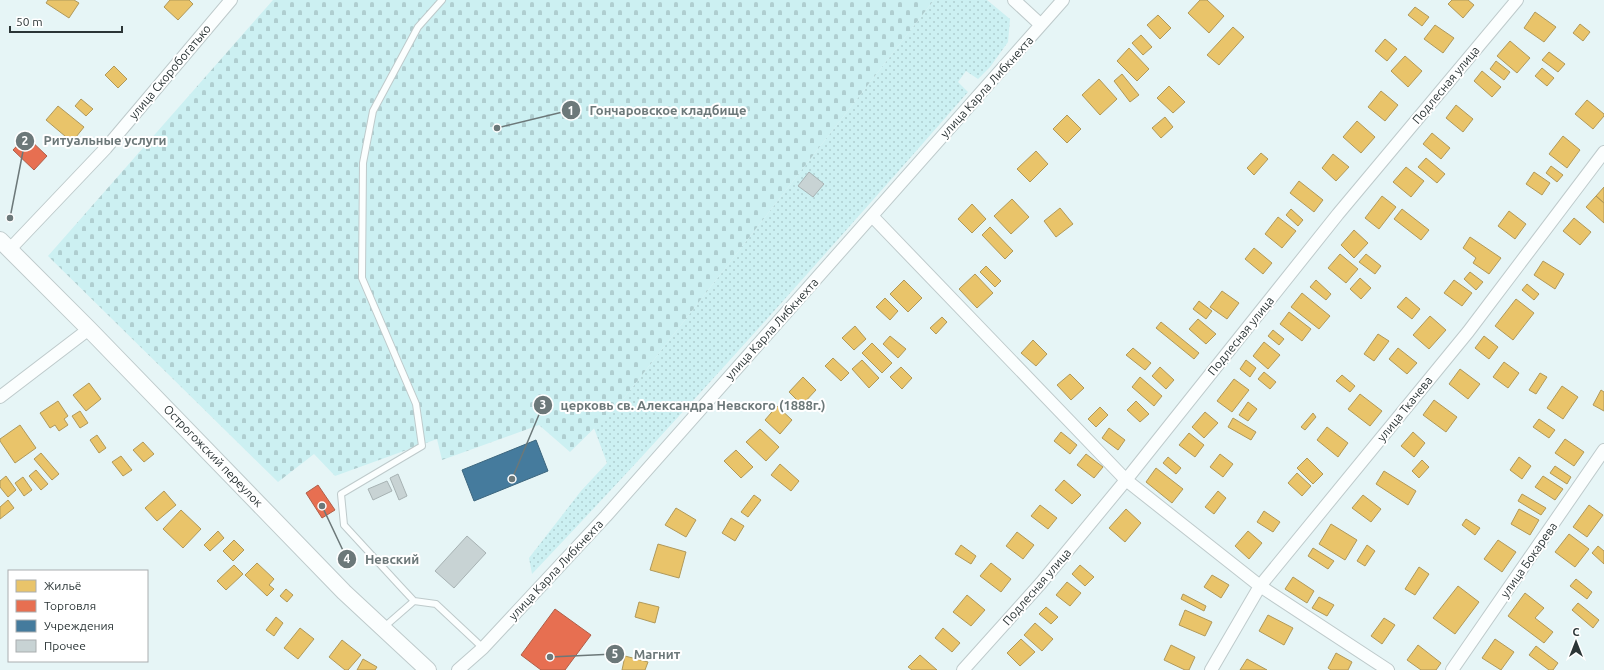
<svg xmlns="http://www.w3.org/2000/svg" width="1604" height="670" font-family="Ubuntu,sans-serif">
  <defs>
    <pattern id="grass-dots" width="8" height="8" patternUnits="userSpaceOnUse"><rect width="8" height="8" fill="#ccf0f2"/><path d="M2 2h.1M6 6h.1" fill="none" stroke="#afced0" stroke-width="1.8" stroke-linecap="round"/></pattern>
    <pattern id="cemetery-stones" width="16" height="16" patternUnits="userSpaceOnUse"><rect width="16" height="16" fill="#ccf0f2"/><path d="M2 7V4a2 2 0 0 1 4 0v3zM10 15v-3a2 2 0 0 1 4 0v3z" fill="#afced0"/></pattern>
  </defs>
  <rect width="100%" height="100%" fill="#e6f5f6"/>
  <!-- grass -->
  <path fill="url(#grass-dots)" d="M 934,0 L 987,0 L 1010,19 L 1008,42 L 990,67 L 978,79 L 966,71 L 958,82 L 968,92 C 825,255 681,417 532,574 L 529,558 L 581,491 L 607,463 L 594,428 L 621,402 Z"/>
  <!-- cemetery -->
  <path fill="url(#cemetery-stones)" d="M 273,0 L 934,0 L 621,402 L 570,452 L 539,425 L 442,460 L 437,439 L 335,476 L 314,454 L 278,482 L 48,256 Z"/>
  <!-- homes -->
  <path fill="#e9c46a" stroke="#b0995a" d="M 48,0 L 74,0 L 79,3 L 69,18 L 46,3 Z
    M 170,0 L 189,0 L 193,4 L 178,20 L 164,7 Z
    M 1200,0 L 1207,0 L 1224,16 L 1209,33 L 1188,13 Z
    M 1452,0 L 1468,0 L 1474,5 L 1463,18 L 1448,4 Z
    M 1415,7 L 1429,17 L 1422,26 L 1408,15 Z
    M 1535,12 L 1556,27 L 1544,42 L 1524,28 Z
    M 1158,15 L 1171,28 L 1160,39 L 1147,25 Z
    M 1580,24 L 1590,32 L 1583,41 L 1573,33 Z
    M 1435,25 L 1454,38 L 1443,53 L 1424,39 Z
    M 1233,27 L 1244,37 L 1219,65 L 1207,55 Z
    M 1141,35 L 1152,47 L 1143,55 L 1132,43 Z
    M 1385,39 L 1397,49 L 1387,61 L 1375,51 Z
    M 1510,41 L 1530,58 L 1517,73 L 1497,56 Z
    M 1129,48 L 1149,69 L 1137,81 L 1117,61 Z
    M 1549,52 L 1565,64 L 1558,72 L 1542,60 Z
    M 1405,56 L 1422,71 L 1408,87 L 1391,71 Z
    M 1496,61 L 1510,72 L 1504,80 L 1490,69 Z
    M 114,66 L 127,79 L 118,88 L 105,75 Z
    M 1542,68 L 1554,78 L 1547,86 L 1535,76 Z
    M 1482,71 L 1501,87 L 1492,97 L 1474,81 Z
    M 1122,74 L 1139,95 L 1130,102 L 1114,81 Z
    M 1099,79 L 1117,99 L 1100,115 L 1082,95 Z
    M 1169,86 L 1185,102 L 1173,113 L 1157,98 Z
    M 1381,91 L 1398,105 L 1385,121 L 1368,107 Z
    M 81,99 L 93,109 L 86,116 L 75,106 Z
    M 1587,100 L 1604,114 L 1604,116 L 1593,129 L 1575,114 Z
    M 1456,105 L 1473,119 L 1463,132 L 1446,118 Z
    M 58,106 L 84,127 L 72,142 L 46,120 Z
    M 1067,115 L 1081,129 L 1067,143 L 1053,129 Z
    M 1165,117 L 1173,127 L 1161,138 L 1152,128 Z
    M 1357,121 L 1375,137 L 1361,153 L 1343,137 Z
    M 1432,133 L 1450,148 L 1441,159 L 1423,144 Z
    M 1563,136 L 1580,150 L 1567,168 L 1549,154 Z
    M 1036,151 L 1048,164 L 1030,182 L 1017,169 Z
    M 1261,153 L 1268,159 L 1254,175 L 1247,168 Z
    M 1333,154 L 1349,167 L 1336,181 L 1322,168 Z
    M 1426,158 L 1445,174 L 1437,183 L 1418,167 Z
    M 1551,166 L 1563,175 L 1557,182 L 1546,173 Z
    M 1406,167 L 1424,181 L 1411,197 L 1393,182 Z
    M 1534,172 L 1550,183 L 1542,195 L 1526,184 Z
    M 1299,181 L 1323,200 L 1314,212 L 1290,193 Z
    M 1604,187 L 1604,203 L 1596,196 Z
    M 1382,196 L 1396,207 L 1379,229 L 1365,218 Z
    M 1596,196 L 1604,203 L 1604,223 L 1586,207 Z
    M 1012,199 L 1029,217 L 1011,234 L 994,216 Z
    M 972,204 L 986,219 L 972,233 L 958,219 Z
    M 1060,208 L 1073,224 L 1056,237 L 1044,221 Z
    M 1291,209 L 1303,220 L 1298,226 L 1286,215 Z
    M 1402,209 L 1429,230 L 1421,240 L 1394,219 Z
    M 1509,211 L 1526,224 L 1515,239 L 1498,226 Z
    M 1278,217 L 1296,231 L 1282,248 L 1265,234 Z
    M 1574,218 L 1591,232 L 1580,245 L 1563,231 Z
    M 990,227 L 1013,251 L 1005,259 L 982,235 Z
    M 1354,230 L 1368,243 L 1354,258 L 1341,245 Z
    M 1470,237 L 1501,258 L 1489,274 L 1473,263 L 1476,258 L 1463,248 Z
    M 1254,248 L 1272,263 L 1263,274 L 1245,259 Z
    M 1340,254 L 1358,269 L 1346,283 L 1328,268 Z
    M 1366,254 L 1381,266 L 1375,274 L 1359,262 Z
    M 1543,261 L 1564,274 L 1555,289 L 1534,275 Z
    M 986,266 L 1001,281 L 995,287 L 980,272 Z
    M 1470,272 L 1483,282 L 1476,290 L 1464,279 Z
    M 975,274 L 993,293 L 977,308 L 959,289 Z
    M 1360,278 L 1371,288 L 1361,299 L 1350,289 Z
    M 904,280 L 922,298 L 908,312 L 890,294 Z
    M 1316,280 L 1331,294 L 1326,300 L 1310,287 Z
    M 1454,280 L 1472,293 L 1462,306 L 1444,293 Z
    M 1527,284 L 1539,294 L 1534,300 L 1522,290 Z
    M 1222,291 L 1239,303 L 1227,319 L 1210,307 Z
    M 1302,293 L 1330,316 L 1319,329 L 1291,307 Z
    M 1406,297 L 1420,309 L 1412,319 L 1397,307 Z
    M 885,298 L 898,311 L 890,320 L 876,307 Z
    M 1516,299 L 1534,313 L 1513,340 L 1495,326 Z
    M 1199,301 L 1212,311 L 1206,319 L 1193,309 Z
    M 1289,312 L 1311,329 L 1302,341 L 1280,324 Z
    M 1430,316 L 1446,330 L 1429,349 L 1413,335 Z
    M 942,317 L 947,322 L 936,334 L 930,328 Z
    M 1198,319 L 1216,334 L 1206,344 L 1189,329 Z
    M 1161,322 L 1199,353 L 1194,359 L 1156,328 Z
    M 855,326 L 866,339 L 854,350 L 842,338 Z
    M 1273,330 L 1284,339 L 1279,345 L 1268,336 Z
    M 1378,334 L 1389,341 L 1374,361 L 1364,354 Z
    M 890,336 L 906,349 L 898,358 L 883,344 Z
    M 1484,336 L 1498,347 L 1489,359 L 1475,348 Z
    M 1033,340 L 1047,354 L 1036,366 L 1021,353 Z
    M 1264,342 L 1280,355 L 1268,369 L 1253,356 Z
    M 872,343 L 892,363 L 882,373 L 862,353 Z
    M 1133,348 L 1151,363 L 1145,370 L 1126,355 Z
    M 1398,348 L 1417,363 L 1407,374 L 1389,359 Z
    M 833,358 L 849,373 L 841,381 L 825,366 Z
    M 862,360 L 879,378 L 869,388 L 852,369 Z
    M 1246,360 L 1256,368 L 1250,377 L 1240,369 Z
    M 1504,362 L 1519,373 L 1508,388 L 1493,377 Z
    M 901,367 L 912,378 L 902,389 L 890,377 Z
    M 1160,367 L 1174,380 L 1166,389 L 1152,376 Z
    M 1460,369 L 1480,384 L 1468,399 L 1449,384 Z
    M 1264,372 L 1276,382 L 1270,389 L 1258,379 Z
    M 1540,373 L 1547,377 L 1536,394 L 1529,390 Z
    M 1070,374 L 1084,388 L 1071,400 L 1057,385 Z
    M 1342,375 L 1355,386 L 1350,392 L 1336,381 Z
    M 803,377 L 816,390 L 802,405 L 789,392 Z
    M 1140,377 L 1162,396 L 1154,406 L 1132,387 Z
    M 1234,379 L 1249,390 L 1232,412 L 1217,401 Z
    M 89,383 L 101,399 L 86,411 L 73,395 Z
    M 1562,386 L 1578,397 L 1563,419 L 1547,408 Z
    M 1601,390 L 1604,392 L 1604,411 L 1593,405 Z
    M 1360,394 L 1382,411 L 1370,426 L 1348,409 Z
    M 1434,400 L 1457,417 L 1446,432 L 1423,415 Z
    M 58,401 L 68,416 L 64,419 L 68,425 L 59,431 L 55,425 L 50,428 L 40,413 Z
    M 1136,401 L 1149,414 L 1140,422 L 1127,410 Z
    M 1248,402 L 1257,409 L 1248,421 L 1239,415 Z
    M 777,406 L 792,420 L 780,434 L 765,420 Z
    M 1100,407 L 1108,415 L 1096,427 L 1088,419 Z
    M 80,411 L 88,423 L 80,428 L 72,416 Z
    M 1205,412 L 1218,423 L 1204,438 L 1192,427 Z
    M 1313,413 L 1316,417 L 1305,430 L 1301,427 Z
    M 1233,418 L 1256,432 L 1251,440 L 1228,427 Z
    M 1539,419 L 1555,430 L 1549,438 L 1533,427 Z
    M 20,425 L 36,448 L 15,463 L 0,441 L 0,439 Z
    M 1327,427 L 1348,443 L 1338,457 L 1317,440 Z
    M 1109,428 L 1125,440 L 1118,450 L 1102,438 Z
    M 760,429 L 779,447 L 766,461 L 746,442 Z
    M 1061,432 L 1077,445 L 1070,454 L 1054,441 Z
    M 1413,432 L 1425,443 L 1414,457 L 1401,446 Z
    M 1189,433 L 1204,445 L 1195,457 L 1179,445 Z
    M 97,435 L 106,448 L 99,453 L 90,440 Z
    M 1565,439 L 1584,452 L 1574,466 L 1555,453 Z
    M 143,442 L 154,454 L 144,462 L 133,450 Z
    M 736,450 L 753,467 L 741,478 L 724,461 Z
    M 41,453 L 59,474 L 52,480 L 34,459 Z
    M 1086,454 L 1103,467 L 1094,478 L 1077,465 Z
    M 1220,454 L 1233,464 L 1223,477 L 1210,467 Z
    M 121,456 L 132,470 L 123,476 L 112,462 Z
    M 1168,457 L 1181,468 L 1176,474 L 1163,463 Z
    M 1519,457 L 1531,466 L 1522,479 L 1510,470 Z
    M 1307,458 L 1323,474 L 1313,484 L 1297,468 Z
    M 1422,460 L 1429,467 L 1419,478 L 1412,471 Z
    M 780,464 L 799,481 L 791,491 L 771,475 Z
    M 1555,466 L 1571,477 L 1567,484 L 1550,473 Z
    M 1156,468 L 1183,489 L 1172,503 L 1146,482 Z
    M 36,470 L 48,484 L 41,490 L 29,476 Z
    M 1384,471 L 1416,491 L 1408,505 L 1376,484 Z
    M 1297,473 L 1311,486 L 1302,496 L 1288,483 Z
    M 6,476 L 16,490 L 8,497 L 0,487 L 0,481 Z
    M 1543,476 L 1563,489 L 1555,500 L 1535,487 Z
    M 23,477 L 32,490 L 24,496 L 15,483 Z
    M 1064,480 L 1081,495 L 1072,504 L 1055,490 Z
    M 164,491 L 176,505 L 157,521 L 145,508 Z
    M 1218,491 L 1226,498 L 1214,514 L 1205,507 Z
    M 1522,494 L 1546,508 L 1541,515 L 1518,501 Z
    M 754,495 L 761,500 L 748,517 L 741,512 Z
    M 1363,495 L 1381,509 L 1371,522 L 1352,508 Z
    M 8,500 L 14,508 L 0,519 L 0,507 Z
    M 1040,505 L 1057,518 L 1048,529 L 1031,516 Z
    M 1589,505 L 1603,515 L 1587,537 L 1573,527 Z
    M 676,508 L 696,520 L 686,537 L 665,525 Z
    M 1126,509 L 1141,523 L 1125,542 L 1109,528 Z
    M 1519,509 L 1539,520 L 1530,535 L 1511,524 Z
    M 181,510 L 201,529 L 183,548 L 163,529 Z
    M 1264,511 L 1280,522 L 1273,532 L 1257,522 Z
    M 731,518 L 744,526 L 735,541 L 722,533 Z
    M 1466,519 L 1480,528 L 1475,535 L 1462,525 Z
    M 1331,524 L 1357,540 L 1345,560 L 1319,544 Z
    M 218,531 L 224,538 L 210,551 L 204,545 Z
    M 1248,531 L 1262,543 L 1249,559 L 1235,546 Z
    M 1017,532 L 1034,545 L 1023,559 L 1006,546 Z
    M 1569,534 L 1589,549 L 1575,567 L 1555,552 Z
    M 234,540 L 244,550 L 233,561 L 223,551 Z
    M 1498,540 L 1516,552 L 1502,572 L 1484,559 Z
    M 658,544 L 686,552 L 679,578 L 650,570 Z
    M 961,545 L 976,556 L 971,564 L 955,554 Z
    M 1367,545 L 1375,551 L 1365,566 L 1357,561 Z
    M 1598,546 L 1604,551 L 1604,564 L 1592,553 Z
    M 1313,548 L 1334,561 L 1328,569 L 1308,556 Z
    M 257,563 L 274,579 L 269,585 L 274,589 L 267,596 L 245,575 Z
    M 991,563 L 1011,579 L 1001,592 L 980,576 Z
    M 234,565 L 243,574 L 226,590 L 217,581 Z
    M 1080,565 L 1094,577 L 1085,586 L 1072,574 Z
    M 1419,567 L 1429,574 L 1415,595 L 1405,589 Z
    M 1212,575 L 1229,585 L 1221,598 L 1204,587 Z
    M 1293,577 L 1314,591 L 1307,603 L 1285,589 Z
    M 1576,579 L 1592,592 L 1587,599 L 1570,586 Z
    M 1067,582 L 1081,593 L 1070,606 L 1056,595 Z
    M 1458,586 L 1479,602 L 1455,634 L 1433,618 Z
    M 286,589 L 293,595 L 287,602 L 280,596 Z
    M 1525,593 L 1544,608 L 1535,618 L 1553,632 L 1544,643 L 1508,616 Z
    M 1183,594 L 1206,606 L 1204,611 L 1181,599 Z
    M 967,595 L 985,610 L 971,626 L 953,612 Z
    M 1319,597 L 1334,605 L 1327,616 L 1312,608 Z
    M 639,602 L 659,607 L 655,623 L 635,617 Z
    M 1578,603 L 1599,620 L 1593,628 L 1572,610 Z
    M 1046,607 L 1058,617 L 1051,624 L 1039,614 Z
    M 1185,610 L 1212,622 L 1205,636 L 1179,625 Z
    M 1268,615 L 1293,628 L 1284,645 L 1259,631 Z
    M 276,617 L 283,623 L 274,636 L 266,630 Z
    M 1384,618 L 1395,625 L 1382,644 L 1371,636 Z
    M 1035,623 L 1053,639 L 1042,651 L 1024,635 Z
    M 300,628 L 314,639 L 298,659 L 284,648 Z
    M 943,628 L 960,643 L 952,652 L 935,638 Z
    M 1021,639 L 1035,652 L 1020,666 L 1007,653 Z
    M 1495,639 L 1514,652 L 1501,670 L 1482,658 Z
    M 342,640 L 361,655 L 348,670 L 345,670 L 329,657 Z
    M 1171,645 L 1195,657 L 1189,670 L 1185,670 L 1164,660 Z
    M 1418,645 L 1441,663 L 1436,670 L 1421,670 L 1407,660 Z
    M 1536,646 L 1558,663 L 1553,670 L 1549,670 L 1529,655 Z
    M 1336,653 L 1352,662 L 1348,670 L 1331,670 L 1328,668 Z
    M 920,655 L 937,670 L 912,670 L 908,667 Z
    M 625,656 L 648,662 L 645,670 L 622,670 Z
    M 363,659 L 377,667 L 375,670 L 357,670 Z
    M 1247,659 L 1267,670 L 1240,670 Z"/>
  <!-- shops -->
  <path fill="#e76f51" stroke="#af5e49" d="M 26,136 L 47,156 L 34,170 L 13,150 Z
    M 318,485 L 335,510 L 322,518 L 306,493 Z
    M 555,609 L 591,635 L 565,670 L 541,670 L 521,655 Z"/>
  <!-- public -->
  <path fill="#457b9d" stroke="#3d667e" d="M 536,440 L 548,471 L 474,501 L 462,470 Z"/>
  <!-- building -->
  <path fill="#c8d3d4" stroke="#a7b2b3" d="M 809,172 L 824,184 L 813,197 L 798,186 Z
    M 398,474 L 407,496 L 399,500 L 390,478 Z
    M 387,481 L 392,491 L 373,500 L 368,489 Z
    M 467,536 L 486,553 L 454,588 L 435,571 Z"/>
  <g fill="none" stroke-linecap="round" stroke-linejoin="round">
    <defs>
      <path id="service" d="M 442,0 L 418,27 L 373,111 L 363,163 L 362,278 L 416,404 L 422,446 L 341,494 L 344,525 L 400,586 L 414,601 L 436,604 L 483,648
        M 383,628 L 414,601"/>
      <path id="minor" d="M 1014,0 L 1041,25
        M 872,216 L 1126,480 L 1260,586 L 1388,670
        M 10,249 L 106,148 L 231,0
        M 0,397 L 89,329
        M 458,670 L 483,648 L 606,516 L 1063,0
        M 963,670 L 1041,583 L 1126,480 L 1338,214 L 1517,0
        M 1211,670 L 1260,586 L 1468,332 L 1604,152
        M 1452,670 L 1604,450"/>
      <path id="secondary" d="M 0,240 L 89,329 L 344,592 L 428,670"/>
    </defs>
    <!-- service casing -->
    <use href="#service" stroke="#becacb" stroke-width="8"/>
    <!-- minor casing -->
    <use href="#minor" stroke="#becacb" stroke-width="14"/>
    <!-- secondary casing -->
    <use href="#secondary" stroke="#becacb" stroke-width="18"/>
    <!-- service -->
    <use href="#service" stroke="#fbfefe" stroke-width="6"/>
    <!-- minor -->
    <use href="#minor" stroke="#fbfefe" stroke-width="12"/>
    <!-- secondary -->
    <use href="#secondary" stroke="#fbfefe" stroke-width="16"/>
  </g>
  <g text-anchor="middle" stroke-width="4" stroke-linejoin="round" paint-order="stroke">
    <!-- street labels -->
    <g font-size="12" fill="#2b3536" stroke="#fff">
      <text transform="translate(170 72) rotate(-50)" y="4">улица Скоробогатько</text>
      <text transform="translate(1446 85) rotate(-50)" y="4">Подлесная улица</text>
      <text transform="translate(987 87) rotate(-48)" y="4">улица Карла Либкнехта</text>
      <text transform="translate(772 329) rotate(-48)" y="4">улица Карла Либкнехта</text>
      <text transform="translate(1241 336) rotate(-51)" y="4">Подлесная улица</text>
      <text transform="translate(1405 409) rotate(-51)" y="4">улица Ткачева</text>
      <text transform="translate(213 456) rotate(46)" y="4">Острогожский переулок</text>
      <text transform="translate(1529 560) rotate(-55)" y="4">улица Бокарева</text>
      <text transform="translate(556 570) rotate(-47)" y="4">улица Карла Либкнехта</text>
      <text transform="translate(1037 587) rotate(-49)" y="4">Подлесная улица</text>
    </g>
  </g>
  <!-- callouts -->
  <path fill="none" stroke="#6c7879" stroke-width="1.5" d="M497 128L571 110M10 218L25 141M512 479L543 405M322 506L347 559M550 657L615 654"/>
  <g fill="#6c7879" stroke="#fff" stroke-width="1.5">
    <circle cx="497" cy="128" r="4"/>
    <circle cx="10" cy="218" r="4"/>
    <circle cx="512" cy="479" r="4"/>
    <circle cx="322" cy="506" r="4"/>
    <circle cx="550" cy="657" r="4"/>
    <circle cx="571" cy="110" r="10"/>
    <circle cx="25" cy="141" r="10"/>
    <circle cx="543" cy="405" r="10"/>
    <circle cx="347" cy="559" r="10"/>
    <circle cx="615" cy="654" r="10"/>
  </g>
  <g font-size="12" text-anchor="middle" font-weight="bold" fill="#fff">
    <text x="571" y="115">1</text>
    <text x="25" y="145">2</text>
    <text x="543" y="409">3</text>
    <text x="347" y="563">4</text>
    <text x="615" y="658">5</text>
  </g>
  <g font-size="13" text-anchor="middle" font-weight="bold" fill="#6c7879" stroke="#fff" stroke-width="4" stroke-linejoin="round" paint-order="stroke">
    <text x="668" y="115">Гончаровское кладбище</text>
    <text x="105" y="145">Ритуальные услуги</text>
    <text x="693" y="410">церковь св. Александра Невского (1888г.)</text>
    <text x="392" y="564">Невский</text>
    <text x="657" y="659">Магнит</text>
  </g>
  <!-- legend -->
  <rect x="8" y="570" width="140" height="92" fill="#ffffff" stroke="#aaaeaf"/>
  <rect x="16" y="580" width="20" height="12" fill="#e9c46a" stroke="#aaaeaf"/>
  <text x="44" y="590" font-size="12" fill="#2b3536">Жильё</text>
  <rect x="16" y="600" width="20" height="12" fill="#e76f51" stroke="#aaaeaf"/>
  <text x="44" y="610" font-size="12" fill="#2b3536">Торговля</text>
  <rect x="16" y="620" width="20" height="12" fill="#457b9d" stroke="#aaaeaf"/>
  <text x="44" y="630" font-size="12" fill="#2b3536">Учреждения</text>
  <rect x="16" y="640" width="20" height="12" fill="#c8d3d4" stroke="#aaaeaf"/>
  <text x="44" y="650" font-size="12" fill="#2b3536">Прочее</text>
  <!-- north arrow -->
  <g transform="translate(1576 642)" stroke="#ffffff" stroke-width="3" paint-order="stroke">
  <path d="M0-3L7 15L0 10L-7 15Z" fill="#2b3536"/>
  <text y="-6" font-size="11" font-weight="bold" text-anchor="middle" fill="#2b3536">С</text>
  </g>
  <!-- scale -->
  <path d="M10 26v6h112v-6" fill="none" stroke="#2b3536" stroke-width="2"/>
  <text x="16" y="26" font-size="12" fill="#2b3536" stroke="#ffffff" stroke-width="3" paint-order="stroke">50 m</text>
</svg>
